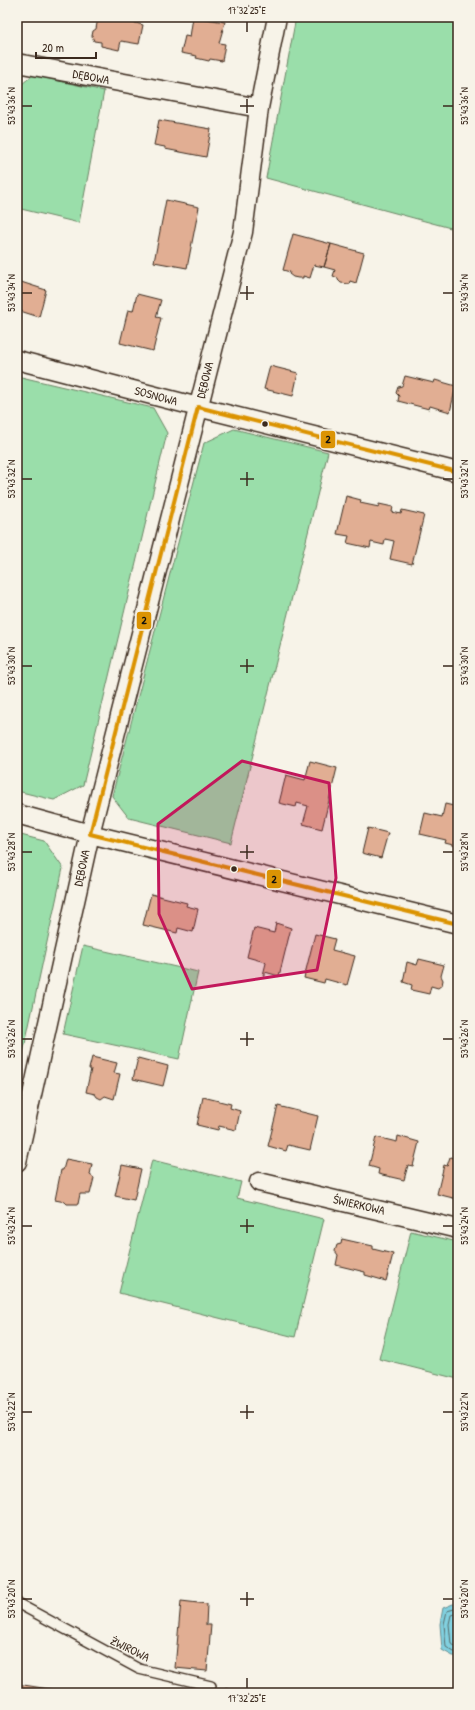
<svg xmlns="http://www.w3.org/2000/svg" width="475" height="1710" font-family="'Patrick Hand',sans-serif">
  <rect width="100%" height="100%" fill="#f7f3e8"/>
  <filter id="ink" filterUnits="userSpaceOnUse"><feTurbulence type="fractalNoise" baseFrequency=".025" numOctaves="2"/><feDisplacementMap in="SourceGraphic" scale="8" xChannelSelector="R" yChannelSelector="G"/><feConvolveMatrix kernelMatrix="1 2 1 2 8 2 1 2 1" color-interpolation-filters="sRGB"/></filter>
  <g filter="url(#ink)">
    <!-- green -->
    <path fill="#9adeaa" stroke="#6a8464" d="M 296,17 L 458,17 L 458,230 L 266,178 Z
      M 33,75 L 104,91 L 79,223 L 17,208 L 17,88 Z
      M 17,376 L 153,408 L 167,433 L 83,785 L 54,800 L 17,791 Z
      M 234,429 L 328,452 L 231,843 L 129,818 L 112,796 L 204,443 Z
      M 17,834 L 44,841 L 63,868 L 17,1081 Z
      M 83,946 L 198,972 L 179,1059 L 63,1034 Z
      M 152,1160 L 241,1182 L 237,1198 L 324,1219 L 295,1337 L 119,1293 Z
      M 411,1231 L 458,1242 L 458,1379 L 379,1359 Z"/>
    <!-- water -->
    <path fill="#81d0df" stroke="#658e92" d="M 453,1604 L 458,1604 L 458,1656 L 453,1656 L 442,1650 L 440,1624 L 443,1608 Z"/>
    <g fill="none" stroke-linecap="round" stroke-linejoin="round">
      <!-- shore -->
      <path stroke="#576c6b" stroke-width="1" d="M 458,1608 L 447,1611 L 444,1624 L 446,1647 L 454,1652 L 458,1652
        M 458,1613 L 451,1615 L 449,1624 L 451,1644 L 458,1647"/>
    </g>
    <!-- building -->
    <path fill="#e1ae93" stroke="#3b2a1e" d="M 98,17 L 114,17 L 143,25 L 139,44 L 121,41 L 119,50 L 101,46 L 101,42 L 94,41 L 92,36 L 93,31 L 96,29 Z
      M 193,17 L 225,22 L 219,43 L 225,44 L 222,61 L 210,59 L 209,61 L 196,58 L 197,56 L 181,53 L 185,36 L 190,37 Z
      M 159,120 L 211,129 L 206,157 L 165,149 L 165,147 L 154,145 Z
      M 166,200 L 199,207 L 187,268 L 154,262 Z
      M 293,234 L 331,244 L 324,267 L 314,265 L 310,278 L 303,276 L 303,278 L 298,278 L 293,277 L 289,274 L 290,272 L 283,270 Z
      M 331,244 L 364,253 L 356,283 L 350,281 L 349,284 L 341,283 L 338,280 L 338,278 L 333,276 L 335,270 L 324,267 Z
      M 17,282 L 21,283 L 21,282 L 46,290 L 39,317 L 17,310 Z
      M 137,294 L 161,300 L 156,317 L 161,318 L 153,351 L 120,343 L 128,310 L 133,311 Z
      M 270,366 L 298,373 L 293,396 L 264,389 Z
      M 405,376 L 434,383 L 435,380 L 456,386 L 450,412 L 430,406 L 429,409 L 398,401 L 399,396 L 396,393 L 398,387 L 402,386 Z
      M 346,496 L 361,500 L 360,503 L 379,507 L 379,504 L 393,507 L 392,512 L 401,514 L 402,510 L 424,515 L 412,564 L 390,559 L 394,541 L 385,539 L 384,545 L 371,542 L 370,548 L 347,543 L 349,536 L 337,534 Z
      M 310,761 L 337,768 L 322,829 L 303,824 L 308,806 L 297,803 L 296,807 L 279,803 L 286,775 L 305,780 Z
      M 445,804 L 458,807 L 457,846 L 445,843 L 446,840 L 420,834 L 425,813 L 442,817 Z
      M 368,828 L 388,833 L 381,858 L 362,853 Z
      M 151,894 L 187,903 L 186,906 L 198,909 L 193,932 L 178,928 L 177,933 L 143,925 Z
      M 276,923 L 291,928 L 279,976 L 265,972 L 265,976 L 263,975 L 266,963 L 265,962 L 247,957 L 254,928 L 274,933 Z
      M 315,934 L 335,939 L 332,950 L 355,956 L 347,985 L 325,979 L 324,983 L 304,978 Z
      M 419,959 L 444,965 L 441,976 L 443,980 L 442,985 L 438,988 L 431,986 L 429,994 L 411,990 L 412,985 L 403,982 L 407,962 L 417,965 Z
      M 92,1057 L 117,1063 L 114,1073 L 120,1074 L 114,1099 L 105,1096 L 101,1099 L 97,1097 L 95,1094 L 86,1092 L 91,1069 L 89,1069 Z
      M 138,1058 L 168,1066 L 163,1086 L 133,1079 Z
      M 203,1097 L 231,1104 L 230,1108 L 240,1111 L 236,1130 L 219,1126 L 218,1130 L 197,1125 Z
      M 278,1106 L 318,1116 L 310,1150 L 288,1145 L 286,1151 L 268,1146 Z
      M 398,1136 L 419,1142 L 413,1166 L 408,1165 L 404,1180 L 378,1174 L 379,1169 L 369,1166 L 376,1137 L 397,1142 Z
      M 450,1157 L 458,1159 L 457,1199 L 437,1194 L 444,1165 L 447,1166 Z
      M 66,1159 L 92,1164 L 90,1175 L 94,1178 L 90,1194 L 80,1194 L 78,1204 L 67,1204 L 65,1202 L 55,1200 L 61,1170 L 63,1170 Z
      M 122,1165 L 141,1169 L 134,1200 L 115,1196 Z
      M 342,1239 L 373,1246 L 373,1249 L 393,1254 L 386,1281 L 365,1275 L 365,1272 L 336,1265 L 338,1255 L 335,1251 L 337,1245 L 341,1244 Z
      M 181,1601 L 207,1604 L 206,1625 L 211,1625 L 207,1671 L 175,1668 Z
      M 17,1684 L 75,1693 L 17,1693 Z"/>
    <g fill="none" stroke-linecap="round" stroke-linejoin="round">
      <defs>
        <path id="lane" d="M 17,1603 L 139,1669 L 211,1686"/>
        <path id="street" d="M 17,63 L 259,108
          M 17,360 L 198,407 L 458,472
          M 17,814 L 90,834 L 458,924
          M 17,1162 L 90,834 L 243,232 L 259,108 L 277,17
          M 259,1182 L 458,1229"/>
      </defs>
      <!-- lane casing -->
      <use href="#lane" stroke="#3b2a1e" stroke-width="12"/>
      <!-- street casing -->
      <use href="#street" stroke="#3b2a1e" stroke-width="21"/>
      <!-- path -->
      <path stroke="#3b2a1e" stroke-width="2.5" stroke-dasharray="3 3" stroke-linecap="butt" d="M 225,1689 L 242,1693"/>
      <!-- lane -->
      <use href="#lane" stroke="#f7f3e8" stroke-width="9"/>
      <!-- street -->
      <use href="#street" stroke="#f7f3e8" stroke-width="18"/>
      <defs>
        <path id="bus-1" d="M 198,407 L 458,472
          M 90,834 L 198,407
          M 90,834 L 458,924"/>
      </defs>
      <!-- bus-1 casing -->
      <use href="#bus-1" stroke="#f7f3e8" stroke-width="7"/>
      <!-- bus-1 -->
      <use href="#bus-1" stroke="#db9304" stroke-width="4"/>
    </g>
  </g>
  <!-- marked area -->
  <path fill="#c2185b" fill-opacity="0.2" stroke="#c2185b" stroke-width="3" stroke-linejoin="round" d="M 242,761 L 329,783 L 336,878 L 317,970 L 192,989 L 159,914 L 158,824 Z"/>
  <!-- ticks -->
  <path fill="none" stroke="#3b2a1e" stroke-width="1.5" d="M 247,22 L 247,32M 247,99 L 247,113M 22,106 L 32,106M 240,106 L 254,106M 443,106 L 453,106M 247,286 L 247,300M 22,293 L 32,293M 240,293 L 254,293M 443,293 L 453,293M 247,472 L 247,486M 22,479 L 32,479M 240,479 L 254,479M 443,479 L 453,479M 247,659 L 247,673M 22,666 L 32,666M 240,666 L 254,666M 443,666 L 453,666M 247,845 L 247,859M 22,852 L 32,852M 240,852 L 254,852M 443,852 L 453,852M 247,1032 L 247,1046M 22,1039 L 32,1039M 240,1039 L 254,1039M 443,1039 L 453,1039M 247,1219 L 247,1233M 22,1226 L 32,1226M 240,1226 L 254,1226M 443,1226 L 453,1226M 247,1405 L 247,1419M 22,1412 L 32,1412M 240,1412 L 254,1412M 443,1412 L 453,1412M 247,1592 L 247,1606M 22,1599 L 32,1599M 240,1599 L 254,1599M 443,1599 L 453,1599M 247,1678 L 247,1688"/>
  <!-- markers -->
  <g fill="#3b2a1e" stroke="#f7f3e8" stroke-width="1.5">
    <circle cx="265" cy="424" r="3.5"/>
    <circle cx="234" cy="869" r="3.5"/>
  </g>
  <g text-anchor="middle" stroke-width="3" stroke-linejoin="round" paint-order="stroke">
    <!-- street labels -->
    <g font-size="12" fill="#3b2a1e" stroke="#f7f3e8">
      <text transform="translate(91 77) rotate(11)" y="4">DĘBOWA</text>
      <text transform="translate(205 380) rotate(-76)" y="4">DĘBOWA</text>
      <text transform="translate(156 396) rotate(15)" y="4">SOSNOWA</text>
      <text transform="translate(82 868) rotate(-78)" y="4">DĘBOWA</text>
      <text transform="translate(359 1205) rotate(13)" y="4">ŚWIERKOWA</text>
      <text transform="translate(130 1649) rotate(26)" y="4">ŻWIROWA</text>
    </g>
  </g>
  <g stroke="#f7f3e8" stroke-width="1.5">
    <rect x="320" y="430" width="16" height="19" rx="4" fill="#db9304"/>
    <rect x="136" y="611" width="16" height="19" rx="4" fill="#db9304"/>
    <rect x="266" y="869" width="16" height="20" rx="4" fill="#db9304"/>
  </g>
  <g font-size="11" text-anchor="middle" font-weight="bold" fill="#111">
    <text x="328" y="443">2</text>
    <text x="144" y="624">2</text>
    <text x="274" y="883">2</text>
  </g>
  <!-- margin -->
  <rect width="475" height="1710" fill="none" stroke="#f7f3e8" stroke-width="44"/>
  <!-- scale -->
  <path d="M36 52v6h60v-6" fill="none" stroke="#3b2a1e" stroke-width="2"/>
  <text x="42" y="52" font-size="12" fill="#3b2a1e" stroke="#f7f3e8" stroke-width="3" paint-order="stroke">20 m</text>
  <rect x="22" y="22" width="431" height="1666" fill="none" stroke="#3b2a1e" stroke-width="1.5"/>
  <g font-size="10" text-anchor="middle" fill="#3b2a1e">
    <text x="247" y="14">17°32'25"E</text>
    <text transform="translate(11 106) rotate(-90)" y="4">53°43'36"N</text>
    <text transform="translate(464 106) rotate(-90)" y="4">53°43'36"N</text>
    <text transform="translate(11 293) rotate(-90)" y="4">53°43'34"N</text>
    <text transform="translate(464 293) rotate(-90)" y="4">53°43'34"N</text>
    <text transform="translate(11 479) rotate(-90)" y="4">53°43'32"N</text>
    <text transform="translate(464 479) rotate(-90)" y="4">53°43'32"N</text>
    <text transform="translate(11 666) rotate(-90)" y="4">53°43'30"N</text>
    <text transform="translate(464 666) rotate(-90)" y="4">53°43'30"N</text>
    <text transform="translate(11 852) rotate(-90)" y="4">53°43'28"N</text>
    <text transform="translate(464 852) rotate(-90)" y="4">53°43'28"N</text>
    <text transform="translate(11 1039) rotate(-90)" y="4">53°43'26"N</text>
    <text transform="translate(464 1039) rotate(-90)" y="4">53°43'26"N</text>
    <text transform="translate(11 1226) rotate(-90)" y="4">53°43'24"N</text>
    <text transform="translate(464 1226) rotate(-90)" y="4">53°43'24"N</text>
    <text transform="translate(11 1412) rotate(-90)" y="4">53°43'22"N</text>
    <text transform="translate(464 1412) rotate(-90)" y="4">53°43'22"N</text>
    <text transform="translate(11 1599) rotate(-90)" y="4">53°43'20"N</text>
    <text transform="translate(464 1599) rotate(-90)" y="4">53°43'20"N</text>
    <text x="247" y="1702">17°32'25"E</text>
  </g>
</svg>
